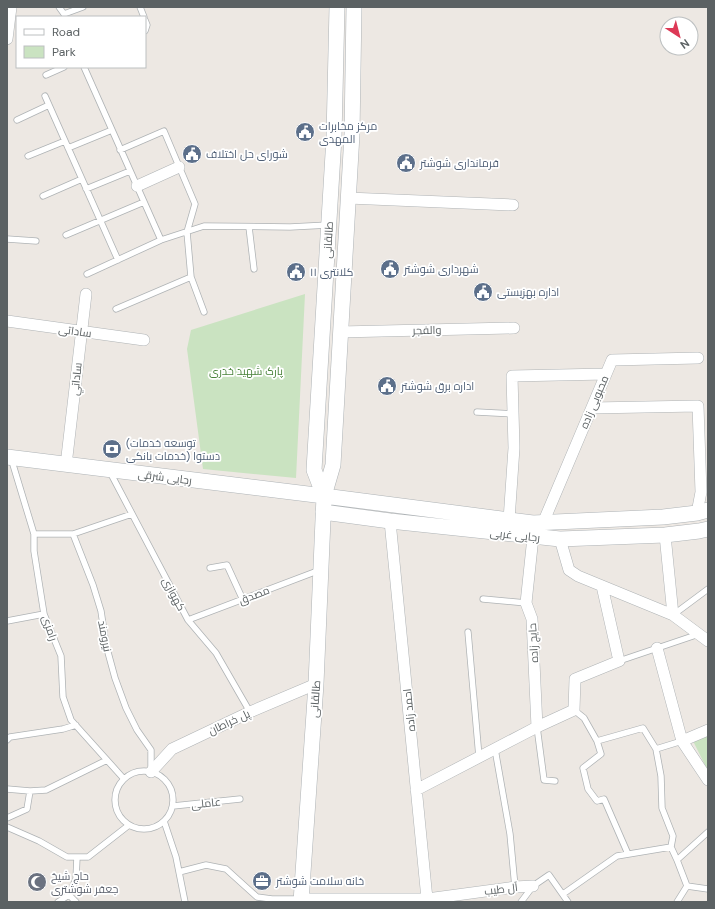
<svg xmlns="http://www.w3.org/2000/svg" width="715" height="909" font-family="'DM Sans',Cairo,sans-serif">
  <rect width="100%" height="100%" fill="#ede8e3"/>
  <!-- green -->
  <path fill="#cae3c1" d="M 305,294 L 296,478 L 203,469 L 187,349 L 191,330 Z
    M 708,735 L 708,771 L 693,741 Z"/>
  <g fill="none" stroke-linecap="round" stroke-linejoin="round">
    <defs>
      <path id="lane" d="M 59,7 L 64,14 L 83,7
        M 140,7 L 144,17
        M 145,20 L 147,25 L 145,31
        M 84,67 L 161,240 L 204,226 L 290,227 L 328,225
        M 46,75 L 64,67
        M 45,96 L 118,260
        M 17,120 L 49,105
        M 68,148 L 112,130
        M 120,150 L 164,131 L 195,204 L 187,232 L 191,277 L 204,312
        M 28,156 L 65,141
        M 86,189 L 130,171
        M 43,196 L 82,179
        M 249,227 L 254,269
        M 66,235 L 144,202
        M 7,239 L 36,241
        M 87,274 L 161,240
        M 116,309 L 191,277
        M 477,412 L 513,414
        M 11,458 L 34,534 L 34,551 L 44,614 L 61,656 L 63,697 L 71,720 L 124,779
        M 110,472 L 188,620 L 216,653 L 250,712
        M 34,534 L 73,534 L 132,514
        M 73,534 L 93,585 L 101,611 L 106,645 L 115,678 L 126,708 L 137,730 L 151,750 L 151,770
        M 210,568 L 227,565 L 243,600
        M 483,599 L 526,603
        M 673,615 L 708,589
        M 188,620 L 320,570
        M 7,621 L 44,614
        M 468,632 L 479,757
        M 619,661 L 699,634
        M 574,710 L 584,718 L 597,741
        M 537,727 L 544,780 L 555,781
        M 7,740 L 10,737 L 63,729 L 76,725
        M 495,749 L 510,834 L 515,887
        M 656,749 L 682,741
        M115 800a29 29 0 1 1 58 0a29 29 0 1 1-58 0Z
        M 7,789 L 30,791
        M 173,806 L 240,799
        M 7,818 L 27,809 L 30,791 L 46,790 L 107,760
        M 164,821 L 176,857 L 185,902
        M 7,827 L 39,841 L 67,857 L 88,857 L 129,825
        M 628,854 L 604,799 L 597,801 L 588,789 L 583,768 L 601,754 L 597,741 L 643,728 L 656,749 L 661,776 L 662,808 L 673,836 L 671,847
        M 677,860 L 687,886 L 708,889
        M 179,872 L 206,865 L 226,869 L 257,897 L 272,899 L 300,899
        M 563,894 L 617,856 L 671,847 L 677,860 L 708,832
        M 58,902 L 69,895
        M 76,902 L 69,895 L 76,879 L 77,857
        M 521,902 L 533,886 L 549,875 L 568,902
        M 677,902 L 687,886"/>
      <path id="street" d="M 7,39 L 11,7
        M 137,186 L 179,167
        M 348,198 L 513,205
        M 7,321 L 144,340
        M 340,332 L 514,328
        M 592,408 L 698,406 L 701,492 L 697,513
        M 66,465 L 86,294
        M 509,520 L 514,448 L 512,376 L 606,374
        M 390,521 L 427,899
        M 543,523 L 612,360 L 698,358
        M 665,535 L 673,615
        M 533,537 L 526,603 L 532,619 L 537,727
        M 560,539 L 569,570 L 578,576 L 673,615 L 708,641
        M 657,648 L 682,741 L 708,780
        M 682,741 L 708,730
        M 151,772 L 172,749 L 250,712 L 316,684
        M 416,790 L 537,727 L 574,710 L 575,679 L 619,661 L 602,586
        M 301,899 L 427,899 L 515,887 L 533,886"/>
      <path id="secondary" d="M 337,7 L 334,137 L 314,470 L 324,496 L 333,465 L 352,134 L 354,7
        M 7,457 L 324,496 L 533,523 L 663,517 L 697,513 L 708,510
        M 323,512 L 390,521 L 560,539 L 665,535 L 699,531 L 708,529
        M 301,902 L 316,684 L 324,496"/>
    </defs>
    <!-- lane casing -->
    <use href="#lane" stroke="#afb3b5" stroke-width="7"/>
    <!-- street casing -->
    <use href="#street" stroke="#afb3b5" stroke-width="12"/>
    <!-- secondary casing -->
    <use href="#secondary" stroke="#aeb3b6" stroke-width="16"/>
    <!-- lane -->
    <use href="#lane" stroke="#fff" stroke-width="5.5"/>
    <!-- street -->
    <use href="#street" stroke="#fff" stroke-width="11"/>
    <!-- secondary -->
    <use href="#secondary" stroke="#fff" stroke-width="15"/>
  </g>
  <!-- icons -->
  <defs>
    <symbol id="civic-disc" viewBox="-11 -11 22 22"><circle r="9.5" fill="#5c6f8a" stroke="#fff"/><path d="M-.6-6.5H3V-4.5H.6V-3L4-1V1h2V6H-6V1h2V-1L-.6-3ZM-1.2 2.5V6h2.4V2.5Z" fill="#fff"/></symbol>
    <symbol id="bank-disc" viewBox="-11 -11 22 22"><circle r="9.5" fill="#5c6f8a" stroke="#fff"/><path d="M-6-4H6V4H-6ZM0-2.3a2.3 2.3 0 1 0 0 4.6a2.3 2.3 0 1 0 0-4.6Z" fill="#fff"/></symbol>
    <symbol id="office-disc" viewBox="-11 -11 22 22"><circle r="9.5" fill="#5c6f8a" stroke="#fff"/><path d="M-6-3h4V-5.5h4V-3h4V5H-6ZM-1-4.5V-3h2v-1.5ZM-6 0V1H6V0Z" fill="#fff"/></symbol>
    <symbol id="mosque-disc" viewBox="-11 -11 22 22"><circle r="9.5" fill="#6b7280" stroke="#fff"/><path d="M3.5-4.9A6 6 0 1 0 3.5 4.9A5 5 0 1 1 3.5-4.9Z" fill="#fff"/></symbol>
  </defs>
  <g fill-rule="evenodd">
    <use href="#civic-disc" x="294" y="121" width="22" height="22"/>
    <use href="#civic-disc" x="181" y="143" width="22" height="22"/>
    <use href="#civic-disc" x="395" y="152" width="22" height="22"/>
    <use href="#civic-disc" x="379" y="258" width="22" height="22"/>
    <use href="#civic-disc" x="285" y="261" width="22" height="22"/>
    <use href="#civic-disc" x="472" y="281" width="22" height="22"/>
    <use href="#civic-disc" x="376" y="375" width="22" height="22"/>
    <use href="#bank-disc" x="101" y="438" width="22" height="22"/>
    <use href="#office-disc" x="251" y="870" width="22" height="22"/>
    <use href="#mosque-disc" x="26" y="871" width="22" height="22"/>
  </g>
  <g text-anchor="middle" stroke-width="3.5" stroke-linejoin="round" paint-order="stroke">
    <!-- service labels -->
    <g font-size="11" fill="#4e5e75" stroke="#fff" text-anchor="start">
      <text x="319" y="130">مرکز مخابرات<tspan x="319" dy="13">المهدی</tspan></text>
      <text x="206" y="158">شورای حل اختلاف</text>
      <text x="420" y="167">فرمانداری شوشتر</text>
      <text x="404" y="273">شهرداری شوشتر</text>
      <text x="310" y="276">کلانتری ۱۱</text>
      <text x="497" y="296">اداره بهزیستی</text>
      <text x="401" y="390">اداره برق شوشتر</text>
      <text x="126" y="447">(توسعه خدمات<tspan x="126" dy="13">دستوا (خدمات بانکی</tspan></text>
      <text x="276" y="885">خانه سلامت شوشتر</text>
    </g>
    <!-- street labels -->
    <g font-size="11" fill="#5b6163" stroke="#fff">
      <text transform="translate(328 240) rotate(-87)" y="4">طالقانی</text>
      <text transform="translate(427 330) rotate(-1)" y="4">والفجر</text>
      <text transform="translate(75 331) rotate(8)" y="4">ساداتی</text>
      <text transform="translate(76 379) rotate(-84)" y="4">ساداتي</text>
      <text transform="translate(594 402) rotate(-67)" y="4">محبوبی زاده</text>
      <text transform="translate(165 477) rotate(7)" y="4">رجایی شرقی</text>
      <text transform="translate(515 535) rotate(6)" y="4">رجایی غربی</text>
      <text transform="translate(174 594) rotate(62)" y="4">کهوازی</text>
      <text transform="translate(254 595) rotate(-21)" y="4">مصدق</text>
      <text transform="translate(50 628) rotate(71)" y="4">رامزی</text>
      <text transform="translate(105 636) rotate(79)" y="4">نیرومند</text>
      <text transform="translate(533 643) rotate(-93)" y="4">حایج زاده</text>
      <text transform="translate(315 699) rotate(-86)" y="4">طالقانی</text>
      <text transform="translate(409 710) rotate(-96)" y="4">احمد زاده</text>
      <text transform="translate(229 722) rotate(-25)" y="4">پل خراطان</text>
      <text transform="translate(206 803) rotate(-6)" y="4">عاملی</text>
      <text transform="translate(501 889) rotate(-7)" y="4">آل طیب</text>
    </g>
    <!-- park labels -->
    <g font-size="11" fill="#4a833b" stroke="#fff">
      <text x="246" y="375">پارک شهید خدری</text>
    </g>
    <!-- worship labels -->
    <g font-size="11" fill="#5b616d" stroke="#fff" text-anchor="start">
      <text x="51" y="880">حاج شیخ<tspan x="51" dy="13">جعفر شوشتری</tspan></text>
    </g>
  </g>
  <!-- border -->
  <rect width="715" height="909" fill="none" stroke="#5b6163" stroke-width="16"/>
  <!-- legend -->
  <rect x="16" y="16" width="130" height="52" fill="#ffffff" stroke="#bdc0c1"/>
  <rect x="24" y="29" width="20" height="6" fill="#ffffff" stroke="#bdc0c1"/>
  <text x="52" y="36" font-size="12" fill="#5b6163">Road</text>
  <rect x="24" y="46" width="20" height="12" fill="#cae3c1" stroke="#bdc0c1"/>
  <text x="52" y="56" font-size="12" fill="#5b6163">Park</text>
  <!-- north arrow -->
  <g transform="translate(679 36) rotate(144)"><circle r="19" fill="#ffffff" stroke="#bdc0c1"/>
  <path d="M0-3L7 15L0 10L-7 15Z" fill="#dd3956"/>
  <text y="-6" font-size="11" font-weight="bold" text-anchor="middle" fill="#5b6163">N</text>
  </g>
</svg>
